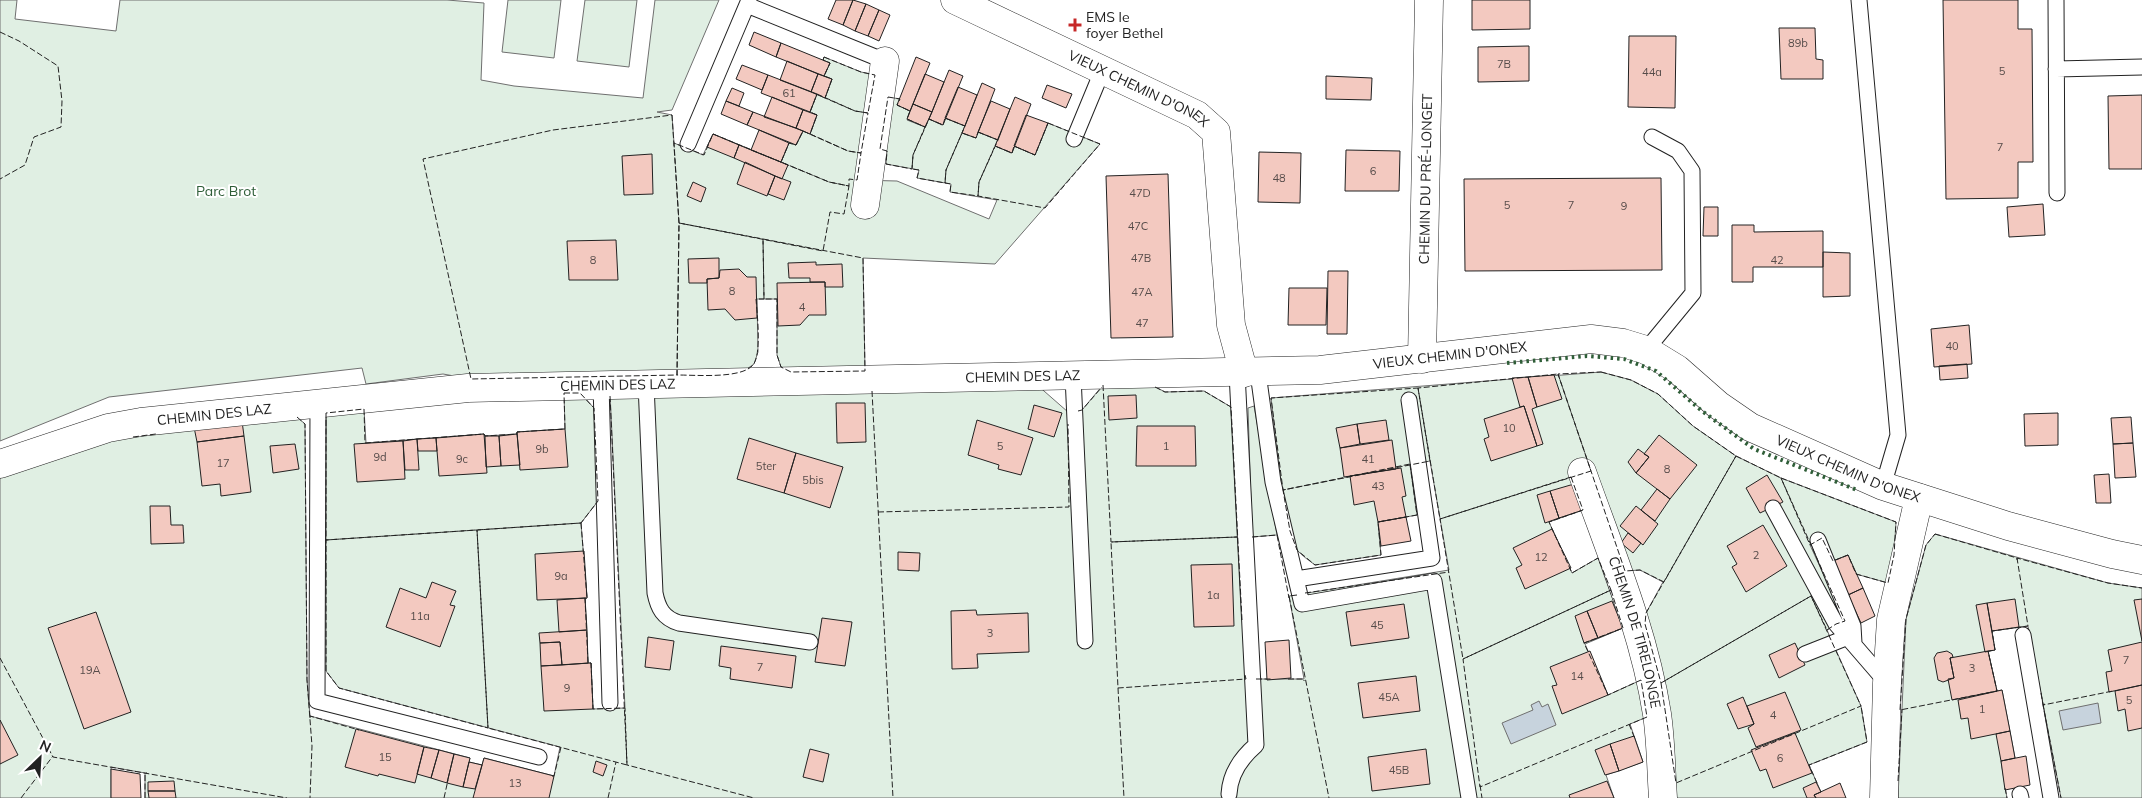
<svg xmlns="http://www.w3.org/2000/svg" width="2142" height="798" font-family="Mulish,sans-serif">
  <rect width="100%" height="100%" fill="#fff"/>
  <!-- green -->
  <path fill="#e0efe3" stroke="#6f6f6f" d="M 0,0 L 17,0 L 15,19 L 116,31 L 120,0 L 447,0 L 484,3 L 481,80 L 514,86 L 643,98 L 655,0 L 719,0 L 672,110 L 657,112 L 672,115 L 674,143 L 703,155 L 713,134 L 781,162 L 789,143 L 796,145 L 803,131 L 810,134 L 817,115 L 810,112 L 817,94 L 825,98 L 832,79 L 824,76 L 830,63 L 823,60 L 824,57 L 861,72 L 875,75 L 857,180 L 897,181 L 989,219 L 997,200 L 950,192 L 951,184 L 917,178 L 919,170 L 886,164 L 887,151 L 880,149 L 888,97 L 900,99 L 898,105 L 910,111 L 907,120 L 925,127 L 929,119 L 942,125 L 945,118 L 965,126 L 962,133 L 978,132 L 998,140 L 996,146 L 1011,153 L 1014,146 L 1035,155 L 1048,123 L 1100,144 L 995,264 L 863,258 L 865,371 L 791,372 L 781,367 L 777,355 L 777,299 L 757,299 L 758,352 L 754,364 L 741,373 L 471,379 L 443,374 L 366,384 L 362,368 L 109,397 L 0,441 Z
    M 508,0 L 561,0 L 554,58 L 502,52 Z
    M 585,0 L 637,0 L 629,67 L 577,61 Z
    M 1601,372 L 1631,380 L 1658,394 L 1693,426 L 1736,456 L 1781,478 L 1896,522 L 1894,555 L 1888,583 L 1856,574 L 1848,555 L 1833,561 L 1822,539 L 1810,545 L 1845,621 L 1836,624 L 1827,630 L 1861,706 L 1867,742 L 1809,765 L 1821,792 L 1816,798 L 1676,798 L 1672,746 L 1646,613 L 1663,582 L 1640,570 L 1625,571 L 1583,510 L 1549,522 L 1572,573 L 1598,558 L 1623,628 L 1585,644 L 1608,695 L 1641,680 L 1647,717 L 1630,724 L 1643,762 L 1606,775 L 1614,798 L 145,798 L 145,773 L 111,767 L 111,798 L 0,798 L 0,478 L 100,441 L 296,416 L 305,424 L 307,680 L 310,716 L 470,758 L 469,762 L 482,765 L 484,758 L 554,776 L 560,747 L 339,688 L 326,671 L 326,413 L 364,409 L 366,443 L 484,434 L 485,436 L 517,434 L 517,432 L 565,429 L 564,393 L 580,393 L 594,408 L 598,501 L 581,523 L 587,598 L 585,599 L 588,663 L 591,663 L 593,709 L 625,708 L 610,393 L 1036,384 L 1068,412 L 1082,410 L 1103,385 L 1150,384 L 1165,392 L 1204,391 L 1231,407 L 1246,679 L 1304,679 L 1289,596 L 1449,570 L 1430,461 L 1410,465 L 1417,515 L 1378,522 L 1381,555 L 1315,565 C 1310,561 1302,556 1297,550 C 1283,531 1275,427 1271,398 Z
    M 1254,406 L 1277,535 L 1252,537 L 1248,408 Z
    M 1935,534 L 2108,583 L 2142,588 L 2142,798 L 2061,798 L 2028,626 L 1992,631 L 1995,650 L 1988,651 L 1997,691 L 2002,690 L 2015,758 L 2001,761 L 2007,798 L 1898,798 L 1906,619 L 1926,545 Z"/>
  <!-- water -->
  <path fill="#c7d3dd" stroke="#6f6f6f" d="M 1539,701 L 1542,707 L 1548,704 L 1556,725 L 1511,744 L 1502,723 L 1533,710 L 1531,705 Z
    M 2098,703 L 2101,723 L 2063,730 L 2059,711 Z"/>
  <!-- building -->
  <path fill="#f3c9c0" stroke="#222" d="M 836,0 L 853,0 L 843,25 L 828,19 Z
    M 853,0 L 866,4 L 855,31 L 843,25 Z
    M 1472,0 L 1530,0 L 1530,29 L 1472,30 Z
    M 1943,0 L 2018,0 L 2018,29 L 2032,29 L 2033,162 L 2018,162 L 2018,198 L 1946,199 Z
    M 866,4 L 879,10 L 868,36 L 855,31 Z
    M 879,10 L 890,15 L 879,41 L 868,36 Z
    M 1779,28 L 1815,28 L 1816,59 L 1823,60 L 1823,79 L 1781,79 Z
    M 754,32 L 781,43 L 776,57 L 749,45 Z
    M 1629,36 L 1676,36 L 1675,108 L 1628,107 Z
    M 781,43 L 830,63 L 824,76 L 776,57 Z
    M 1529,46 L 1529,81 L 1478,82 L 1478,47 Z
    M 916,57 L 930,63 L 910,111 L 897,105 Z
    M 787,61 L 818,74 L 811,92 L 780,80 Z
    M 742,65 L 768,75 L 762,90 L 736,79 Z
    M 949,70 L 963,76 L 943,125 L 929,119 Z
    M 818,74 L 832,79 L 825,98 L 811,92 Z
    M 925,74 L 944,82 L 932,112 L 913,104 Z
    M 768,75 L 817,94 L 810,112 L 761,93 Z
    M 1326,76 L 1372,78 L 1371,100 L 1326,99 Z
    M 982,83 L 995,89 L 976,138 L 962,133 Z
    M 1047,85 L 1072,94 L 1066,108 L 1042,98 Z
    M 958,87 L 977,95 L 965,126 L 945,118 Z
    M 732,88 L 744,93 L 739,106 L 726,101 Z
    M 2142,95 L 2142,169 L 2109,169 L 2108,96 Z
    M 772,97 L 803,110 L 796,128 L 764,117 Z
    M 1015,97 L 1031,104 L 1012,153 L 995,146 Z
    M 726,101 L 753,112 L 747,125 L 721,114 Z
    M 991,101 L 1010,109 L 998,140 L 978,132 Z
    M 913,104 L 932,112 L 925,127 L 907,119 Z
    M 803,110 L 817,115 L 810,134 L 796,128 Z
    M 753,112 L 803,131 L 796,145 L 747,125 Z
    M 1026,115 L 1048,123 L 1035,155 L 1014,146 Z
    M 759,130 L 789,143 L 781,162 L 751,150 Z
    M 713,134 L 739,145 L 734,158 L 707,147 Z
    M 739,145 L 788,165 L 782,179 L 734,158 Z
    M 1346,150 L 1400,151 L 1399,191 L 1345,191 Z
    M 1259,152 L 1301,153 L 1300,203 L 1258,202 Z
    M 652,154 L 653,194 L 624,195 L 622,156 Z
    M 745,162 L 775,176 L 767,196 L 737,184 Z
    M 1168,174 L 1173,337 L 1111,338 L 1106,176 Z
    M 775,176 L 791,182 L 784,200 L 768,194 Z
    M 1661,178 L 1662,270 L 1465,271 L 1464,179 Z
    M 693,182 L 706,188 L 701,202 L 687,196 Z
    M 2043,204 L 2045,235 L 2009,237 L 2007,207 Z
    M 1704,207 L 1718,207 L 1718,236 L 1703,236 Z
    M 1732,225 L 1754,225 L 1754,232 L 1823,231 L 1823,267 L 1753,267 L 1753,282 L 1732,282 Z
    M 616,240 L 618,280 L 569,280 L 567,241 Z
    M 1823,252 L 1850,253 L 1850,296 L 1823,297 Z
    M 719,258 L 719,278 L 707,279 L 707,283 L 689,283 L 688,259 Z
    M 816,262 L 816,265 L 842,264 L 843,287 L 825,287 L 825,282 L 810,282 L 810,278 L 789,278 L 788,263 Z
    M 739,269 L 747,277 L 756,277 L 757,318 L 735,320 L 725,309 L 708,310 L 707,279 L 719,278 L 720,270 Z
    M 1328,271 L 1348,271 L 1347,334 L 1327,334 Z
    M 825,282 L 826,315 L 809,315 L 800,325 L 778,326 L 777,283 Z
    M 1289,288 L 1327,288 L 1326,325 L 1288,325 Z
    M 1969,325 L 1972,364 L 1934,367 L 1931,329 Z
    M 1967,364 L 1968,378 L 1940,380 L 1939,366 Z
    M 1554,375 L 1562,399 L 1537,407 L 1528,377 Z
    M 1528,377 L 1537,407 L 1532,409 L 1543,444 L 1537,446 L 1524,406 L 1520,407 L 1512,378 Z
    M 1136,395 L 1137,418 L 1109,420 L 1108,396 Z
    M 836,403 L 865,403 L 866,442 L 837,443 Z
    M 1034,405 L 1062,413 L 1054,437 L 1028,429 Z
    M 1524,406 L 1537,446 L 1491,461 L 1484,439 L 1489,437 L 1484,419 Z
    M 2058,413 L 2058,445 L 2025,446 L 2024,414 Z
    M 2131,417 L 2133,443 L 2113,444 L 2111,418 Z
    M 977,420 L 1033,438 L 1021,475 L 998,469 L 999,465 L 968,455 Z
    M 1386,420 L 1389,440 L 1360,444 L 1357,424 Z
    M 242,421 L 244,436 L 197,442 L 194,427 Z
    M 1357,424 L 1360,444 L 1340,448 L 1336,428 Z
    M 1137,426 L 1195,426 L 1196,466 L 1136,466 Z
    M 565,429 L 568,467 L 520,470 L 517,432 Z
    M 484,434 L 487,473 L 439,476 L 436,438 Z
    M 517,434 L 520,465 L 501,466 L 499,436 Z
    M 1659,435 L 1697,465 L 1670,499 L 1636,473 L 1649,457 L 1644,454 Z
    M 244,436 L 251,492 L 221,496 L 220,484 L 202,486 L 197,442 Z
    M 485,436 L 499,436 L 501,466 L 486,467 Z
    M 436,438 L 437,451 L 418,451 L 417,439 Z
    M 749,438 L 796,453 L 784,493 L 737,479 Z
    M 417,439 L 419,470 L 405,470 L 403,441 Z
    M 1392,440 L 1396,469 L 1344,477 L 1340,448 Z
    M 403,441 L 405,479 L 357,482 L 354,444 Z
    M 2133,443 L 2136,477 L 2115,478 L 2113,444 Z
    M 295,444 L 299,469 L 273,473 L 270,446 Z
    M 1638,449 L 1649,457 L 1636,473 L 1628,462 Z
    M 796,453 L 843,467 L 830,508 L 784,493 Z
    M 1401,468 L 1406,496 L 1402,497 L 1406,517 L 1378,522 L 1374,501 L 1354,505 L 1350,476 Z
    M 2109,474 L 2111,503 L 2096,503 L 2094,475 Z
    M 1767,475 L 1783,502 L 1760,513 L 1746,488 Z
    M 1574,484 L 1583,510 L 1559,518 L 1550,491 Z
    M 1657,489 L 1670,499 L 1655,521 L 1641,510 Z
    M 1550,491 L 1559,518 L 1545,523 L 1537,495 Z
    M 150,506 L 170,506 L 171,525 L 183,525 L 184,543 L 151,544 Z
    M 1636,506 L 1658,524 L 1643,545 L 1620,526 Z
    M 1406,517 L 1411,541 L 1381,546 L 1378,522 Z
    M 1763,525 L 1787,566 L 1746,592 L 1732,567 L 1737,564 L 1727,546 Z
    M 1552,529 L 1571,568 L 1525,589 L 1516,568 L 1522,565 L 1513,548 Z
    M 1628,533 L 1641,543 L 1633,553 L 1621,543 Z
    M 584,551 L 587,598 L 537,600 L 535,554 Z
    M 898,552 L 920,553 L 919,571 L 898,570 Z
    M 1848,555 L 1863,588 L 1848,595 L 1833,561 Z
    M 1232,564 L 1234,626 L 1194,627 L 1191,565 Z
    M 432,582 L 456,591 L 450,605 L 455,606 L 440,647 L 386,627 L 400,588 L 426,598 Z
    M 1863,588 L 1875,616 L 1861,623 L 1848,595 Z
    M 585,598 L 587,630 L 559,632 L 557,600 Z
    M 2015,599 L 2019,627 L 1992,631 L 1987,603 Z
    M 2142,599 L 2142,641 L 2134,600 Z
    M 1612,601 L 1623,628 L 1598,638 L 1587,611 Z
    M 1987,603 L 1995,650 L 1985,652 L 1976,605 Z
    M 1404,604 L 1409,638 L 1351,646 L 1346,612 Z
    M 976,610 L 977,615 L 1028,613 L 1029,652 L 977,654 L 978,668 L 952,669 L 951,611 Z
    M 1587,611 L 1598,638 L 1584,643 L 1575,616 Z
    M 96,612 L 131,712 L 84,729 L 48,628 Z
    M 822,618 L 852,622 L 845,666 L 815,662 Z
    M 587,630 L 588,663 L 562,665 L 560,642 L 540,643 L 539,633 Z
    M 648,637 L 674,641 L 670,670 L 645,667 Z
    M 1289,640 L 1291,678 L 1267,680 L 1265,642 Z
    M 560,642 L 562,665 L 541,666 L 540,643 Z
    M 2142,642 L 2142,685 L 2109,692 L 2106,672 L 2112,671 L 2108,650 Z
    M 1795,643 L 1805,665 L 1779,678 L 1769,655 Z
    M 721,646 L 796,656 L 792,688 L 730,679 L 731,668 L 719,666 Z
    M 1590,651 L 1608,695 L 1562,714 L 1552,686 L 1557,685 L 1550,667 Z
    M 1947,651 L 1952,654 L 1953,657 L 1950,658 L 1954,678 L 1943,682 L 1938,680 L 1934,658 L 1937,653 Z
    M 1988,651 L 1997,691 L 1952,700 L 1948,679 L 1954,678 L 1950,658 Z
    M 591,663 L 593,709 L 544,711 L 541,666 Z
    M 1416,676 L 1420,711 L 1363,718 L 1358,683 Z
    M 2142,685 L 2142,728 L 2128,731 L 2125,709 L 2118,711 L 2115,691 Z
    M 2002,690 L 2010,731 L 1971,739 L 1968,718 L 1961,719 L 1958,700 Z
    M 1785,692 L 1801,730 L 1756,747 L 1748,728 L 1754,724 L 1747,706 Z
    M 1743,697 L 1754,724 L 1738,729 L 1727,704 Z
    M 0,720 L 18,755 L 0,764 Z
    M 356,729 L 424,747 L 415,783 L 379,774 L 378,776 L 345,767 Z
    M 2010,731 L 2015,758 L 2001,761 L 1996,734 Z
    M 1795,733 L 1812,773 L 1773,788 L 1766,769 L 1760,771 L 1751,750 Z
    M 1634,736 L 1643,762 L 1619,771 L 1610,744 Z
    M 1610,744 L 1619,771 L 1605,775 L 1595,750 Z
    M 424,747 L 439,750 L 431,778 L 417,774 Z
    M 810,749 L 829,754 L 823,782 L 803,777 Z
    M 1426,749 L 1430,784 L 1372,791 L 1368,757 Z
    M 439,750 L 454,754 L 447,783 L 431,778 Z
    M 454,754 L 470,758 L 463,787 L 447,783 Z
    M 2026,756 L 2030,785 L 2005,790 L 2001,761 Z
    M 484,758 L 554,776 L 549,798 L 473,798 Z
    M 596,761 L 607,765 L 603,776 L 593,772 Z
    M 469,762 L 482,765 L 475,789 L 463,787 Z
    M 111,769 L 140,774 L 141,798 L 111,798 Z
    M 174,781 L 175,791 L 148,791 L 148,782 Z
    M 1607,781 L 1614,798 L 1570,798 L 1569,795 Z
    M 1816,782 L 1821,792 L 1814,795 L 1816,798 L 1807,798 L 1803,788 Z
    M 1840,783 L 1846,798 L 1816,798 L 1814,795 Z
    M 148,791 L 175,791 L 176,798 L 149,798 Z"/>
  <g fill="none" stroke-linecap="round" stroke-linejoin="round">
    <defs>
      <path id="lane" d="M 1859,0 L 1898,435 L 1883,486
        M 2056,0 L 2057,193
        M 747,5 L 885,61
        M 2056,69 L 2142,67
        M 1074,139 L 1103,69
        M 688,144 L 749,0
        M 1646,350 L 1693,293 L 1692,171 L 1678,151 L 1652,137
        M 1258,373 L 1273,482 L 1302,604 L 1434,581 L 1469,798
        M 1073,376 L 1085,641
        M 646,384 L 655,593 C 658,608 663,618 679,623 L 810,642
        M 601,385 L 610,703
        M 318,404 L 317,701 L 539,757
        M 1773,508 L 1836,624 L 1887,683
        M 1818,540 L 1853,626 L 1854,643
        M 1296,579 L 1432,558 L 1409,400
        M 2023,635 L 2051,798
        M 1805,654 L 1848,637
        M 1229,794 C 1230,773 1241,758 1256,745 L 1237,373
        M 2020,794 L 2021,798"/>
      <g id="street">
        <path id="s1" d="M 955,0 L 1197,115 L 1216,132 L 1231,325 L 1244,373"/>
        <path d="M 865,205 L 885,61"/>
        <path id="s2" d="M 1422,359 L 1429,0"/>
        <path id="s3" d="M 0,464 L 108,428 L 141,422 L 468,388 L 1320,370 L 1591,339 L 1623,343 L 1646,350 L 1677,369 L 1718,405 L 1750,427 L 1883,486 L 2008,526 L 2112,554 L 2142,560"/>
        <path id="s4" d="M 1582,472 C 1610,551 1644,631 1657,714 C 1661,741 1661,770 1663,798"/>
        <path d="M 1884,798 L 1887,683 L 1891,620 L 1919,498"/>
      </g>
    </defs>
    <!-- lane casing -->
    <use href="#lane" stroke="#222" stroke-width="17"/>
    <!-- street casing -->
    <use href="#street" stroke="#222" stroke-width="29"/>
    <!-- lane -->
    <use href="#lane" stroke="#fff" stroke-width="15"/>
    <!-- street -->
    <use href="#street" stroke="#fff" stroke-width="28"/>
    <!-- hedge -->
    <path stroke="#2f5e38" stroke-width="4" stroke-dasharray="2.5 4" stroke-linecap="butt" d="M 1507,363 L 1587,356 L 1624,359 L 1656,371 L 1702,411 L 1754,449 L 1857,490"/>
    <!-- fence -->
    <path stroke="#222" stroke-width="1" stroke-dasharray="6 2.5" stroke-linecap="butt" d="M 0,32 L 19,41 L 58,66 L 62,101 L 61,127 L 34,137 L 25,165 L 0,179
      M 824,57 L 861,72 L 875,75 L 868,113 L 855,111 L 825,98 L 832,79 L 824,76 L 830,63 L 823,60 Z
      M 817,94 L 855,111 L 868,113 L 861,153 L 848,151 L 810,134 L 817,115 L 810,112 Z
      M 888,97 L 900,99 L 897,105 L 910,111 L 907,119 L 925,127 L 913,155 L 912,169 L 886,164 L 887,151 L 880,149 Z
      M 672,115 L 679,223 L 677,375 L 471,379 L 423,159 L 553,130 Z
      M 945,118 L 965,126 L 946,170 L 945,183 L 917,178 L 919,170 L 912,169 L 913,155 L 929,119 L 943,125 Z
      M 1048,123 L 1100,144 L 1045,208 L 978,196 L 979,182 L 995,146 L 1012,153 L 1014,146 L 1035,155 Z
      M 803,131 L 848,151 L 861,153 L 857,180 L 849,179 L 849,186 L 829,182 L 781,162 L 789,143 L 796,145 Z
      M 978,132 L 998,140 L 979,182 L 978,196 L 950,192 L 951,184 L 945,183 L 946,170 L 962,133 L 976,138 Z
      M 713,134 L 829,182 L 849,186 L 844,214 L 830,212 L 823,251 L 679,223 L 674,143 L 704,155 Z
      M 679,223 L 763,239 L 764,299 L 756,299 C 757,313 762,354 753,365 C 741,379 697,375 677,375 Z
      M 763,239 L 863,258 L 865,371 L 791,372 L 781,367 L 777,355 L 777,299 L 764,299 Z
      M 1601,372 L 1631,380 L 1658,394 L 1693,426 L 1736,456 L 1664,582 L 1640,570 L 1625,571 L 1558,374 Z
      M 1558,374 L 1591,471 L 1440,519 L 1418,388 Z
      M 1103,385 L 1111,542 L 1237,537
      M 1155,387 L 1165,392 L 1204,391 L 1231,407 L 1242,620
      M 1418,388 L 1430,461 L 1283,490 L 1271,398 Z
      M 872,391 L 893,798
      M 564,393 L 580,393 L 594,408 L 598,501 L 581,523 L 326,540 L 326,413 L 364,409 L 365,443 L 484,434 L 485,436 L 517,434 L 517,432 L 565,429 Z
      M 610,396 L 627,765 L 754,798
      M 1078,411 L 1082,410 L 1102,387
      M 297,417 L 305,424 L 307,680 L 312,746 L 310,798
      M 133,437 L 156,434
      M 1736,456 L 1781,478 L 1845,621 L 1836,624 L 1827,630 L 1811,596 L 1661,683 L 1645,624 L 1646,613 Z
      M 1410,464 L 1417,515 L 1378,522 L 1381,555 L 1315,565 L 1297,550 L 1290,531 L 1283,490 Z
      M 1571,477 L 1583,510 L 1549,522 L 1572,573 L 1598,558 L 1611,590 L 1463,659 L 1440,519 Z
      M 1781,478 L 1896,522 L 1894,555 L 1888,583 L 1856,574 L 1848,555 L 1833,561 L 1822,538 L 1810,545 Z
      M 878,512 L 1069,507 L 1068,424
      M 581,523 L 587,598 L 585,598 L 588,663 L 591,663 L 593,709 L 625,708 L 627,765 L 488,728 L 477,530 Z
      M 477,530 L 488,728 L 339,688 L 326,671 L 326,540 Z
      M 1935,534 L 2017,558 L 2028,626 L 1992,631 L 1995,650 L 1988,651 L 1997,691 L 1900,710 L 1906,619 L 1926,545 Z
      M 1237,537 L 1111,542 L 1118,688 L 1246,679 L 1245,675
      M 1252,537 L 1277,535 L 1289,598
      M 2017,560 L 2017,558 L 2108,583 L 2142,588
      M 1611,590 L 1623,628 L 1584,643 L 1608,695 L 1641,680 L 1647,717 L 1480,787 L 1463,659 Z
      M 1305,593 L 1449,572
      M 1297,595 L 1289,596 L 1329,798
      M 1811,596 L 1861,706 L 1676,783 L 1661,683 Z
      M 0,658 L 53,757 L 287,798
      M 1256,679 L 1271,679
      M 1288,679 L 1304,679 L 1304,681
      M 1118,688 L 1124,798
      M 2041,693 L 2043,705 L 2113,691
      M 2045,704 L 2043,705 L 2061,798
      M 310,718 L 310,716 L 359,730
      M 1629,724 L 1635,739
      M 552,776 L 554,776 L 561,747
      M 1898,781 L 1902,709
      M 1817,783 L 1809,765 L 1867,742 L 1861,706
      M 1480,785 L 1482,798
      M 2005,788 L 2007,798
      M 21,798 L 53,756
      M 145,798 L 145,773 L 147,773
      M 444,798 L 448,780
      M 608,798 L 616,762"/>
  </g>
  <!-- markers -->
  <path fill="#c62828" stroke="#fff" stroke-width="2" d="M1072.5 17.5h5v5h5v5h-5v5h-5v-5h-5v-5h5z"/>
  <g text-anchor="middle" stroke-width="4" stroke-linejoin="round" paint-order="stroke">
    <!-- number labels -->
    <g font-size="11" fill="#564c4a">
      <text x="1798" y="47">89b</text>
      <text x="1504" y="68">7B</text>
      <text x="2002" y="75">5</text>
      <text x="1652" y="76">44a</text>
      <text x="789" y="97">61</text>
      <text x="2000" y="151">7</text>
      <text x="1373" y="175">6</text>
      <text x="1279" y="182">48</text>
      <text x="1140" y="197">47D</text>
      <text x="1507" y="209">5</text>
      <text x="1571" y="209">7</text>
      <text x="1624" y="210">9</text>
      <text x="1138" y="230">47C</text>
      <text x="1141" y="262">47B</text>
      <text x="593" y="264">8</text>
      <text x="1777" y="264">42</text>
      <text x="732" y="295">8</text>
      <text x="1142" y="296">47A</text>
      <text x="802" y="311">4</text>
      <text x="1142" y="327">47</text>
      <text x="1952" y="350">40</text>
      <text x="1509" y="432">10</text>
      <text x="1000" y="450">5</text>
      <text x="1166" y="450">1</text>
      <text x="542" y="453">9b</text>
      <text x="380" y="461">9d</text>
      <text x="462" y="463">9c</text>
      <text x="1368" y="463">41</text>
      <text x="223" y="467">17</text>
      <text x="766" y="470">5ter</text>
      <text x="1667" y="473">8</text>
      <text x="813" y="484">5bis</text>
      <text x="1378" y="490">43</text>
      <text x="1756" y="559">2</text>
      <text x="1541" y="561">12</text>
      <text x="561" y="580">9a</text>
      <text x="1213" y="599">1a</text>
      <text x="420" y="620">11a</text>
      <text x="1377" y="629">45</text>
      <text x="990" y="637">3</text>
      <text x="2126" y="664">7</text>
      <text x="760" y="671">7</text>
      <text x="1972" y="672">3</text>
      <text x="90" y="674">19A</text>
      <text x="1577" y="680">14</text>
      <text x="567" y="692">9</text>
      <text x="1389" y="701">45A</text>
      <text x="2129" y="704">5</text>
      <text x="1982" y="713">1</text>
      <text x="1773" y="719">4</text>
      <text x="385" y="761">15</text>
      <text x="1780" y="762">6</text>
      <text x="1399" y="774">45B</text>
      <text x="515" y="787">13</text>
    </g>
    <!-- poi labels -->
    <g font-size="14" fill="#222" stroke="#fff" text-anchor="start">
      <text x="1086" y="22">EMS le<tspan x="1086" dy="16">foyer Bethel</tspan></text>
    </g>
    <!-- street labels -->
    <g font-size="14" fill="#222" stroke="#fff">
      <text dy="5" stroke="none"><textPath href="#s1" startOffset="204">VIEUX CHEMIN D'ONEX</textPath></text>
      <text dy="5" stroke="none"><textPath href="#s2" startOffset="180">CHEMIN DU PRÉ-LONGET</textPath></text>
      <text dy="5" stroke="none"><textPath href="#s3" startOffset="1459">VIEUX CHEMIN D'ONEX</textPath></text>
      <text dy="5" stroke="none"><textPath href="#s3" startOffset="1031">CHEMIN DES LAZ</textPath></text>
      <text dy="5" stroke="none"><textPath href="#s3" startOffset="626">CHEMIN DES LAZ</textPath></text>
      <text dy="5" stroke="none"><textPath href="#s3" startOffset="221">CHEMIN DES LAZ</textPath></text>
      <text dy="5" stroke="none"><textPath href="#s3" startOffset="1894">VIEUX CHEMIN D'ONEX</textPath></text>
      <text dy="5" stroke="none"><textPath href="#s4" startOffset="169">CHEMIN DE TIRELONGE</textPath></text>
    </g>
    <!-- park labels -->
    <g font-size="14" fill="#2f5e38" stroke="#fff">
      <text x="226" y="196">Parc Brot</text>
    </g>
  </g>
  <!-- north arrow -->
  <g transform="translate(40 758) rotate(25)" stroke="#ffffff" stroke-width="4" paint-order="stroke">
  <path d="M0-4L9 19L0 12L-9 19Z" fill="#222222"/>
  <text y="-8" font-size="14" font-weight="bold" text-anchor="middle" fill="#222222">N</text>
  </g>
</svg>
